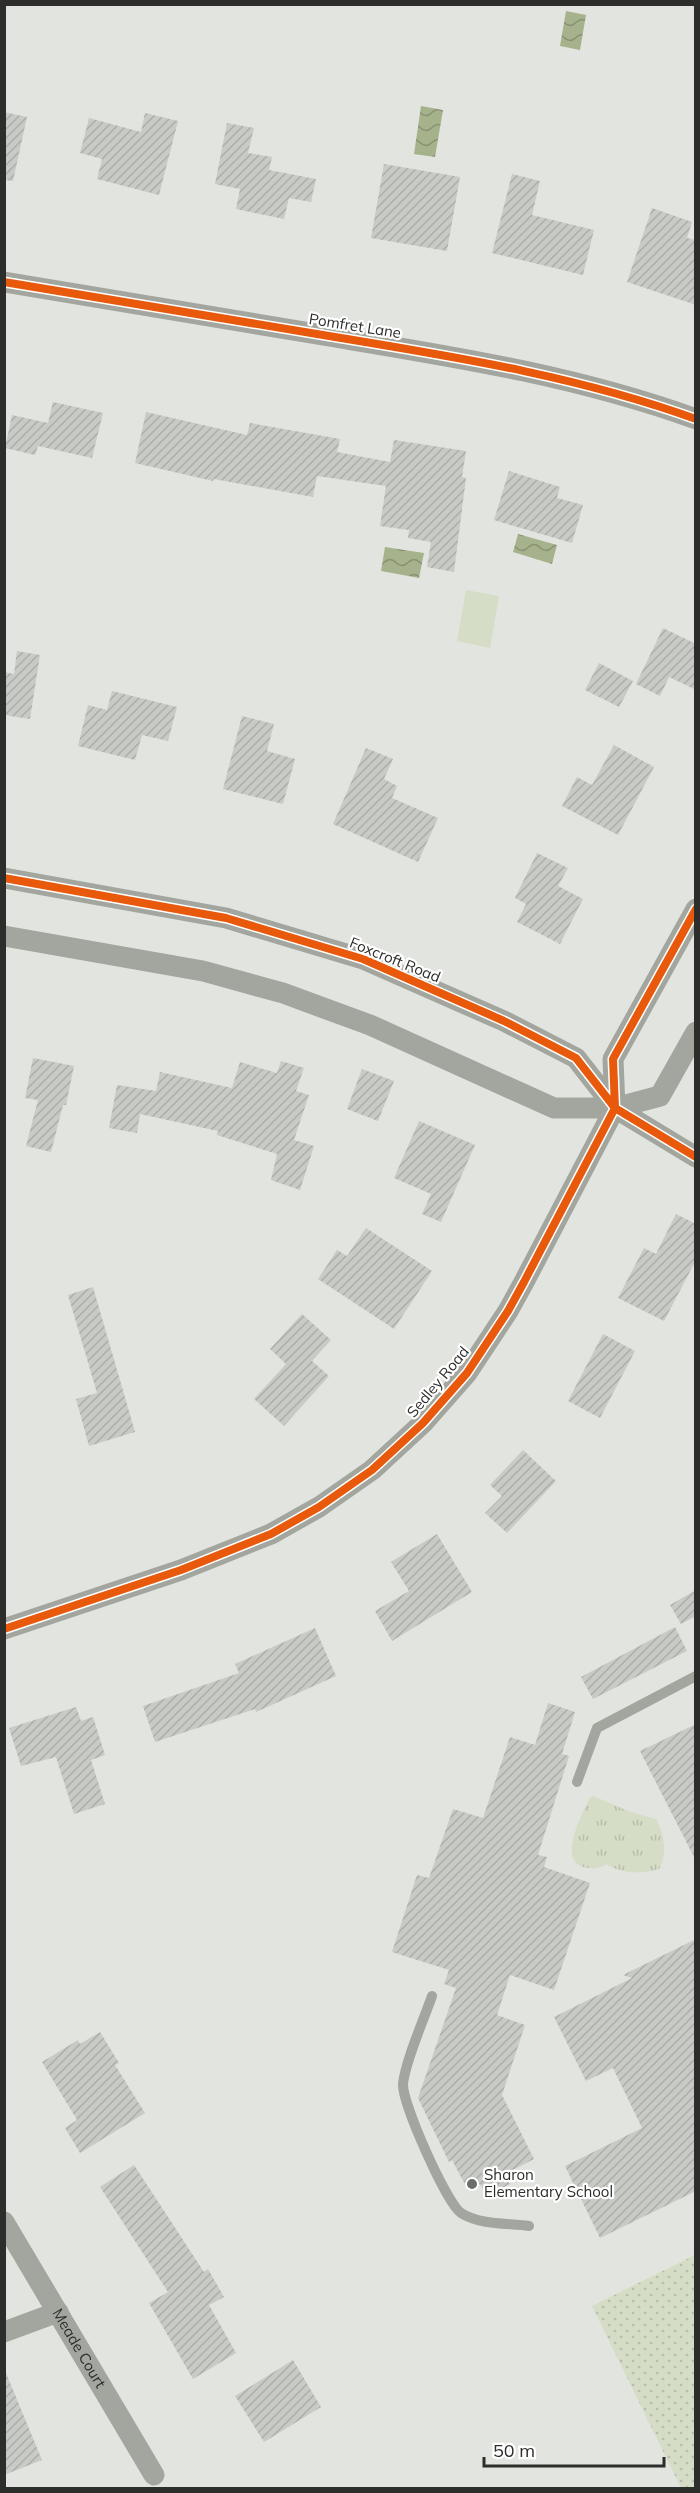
<svg xmlns="http://www.w3.org/2000/svg" width="700" height="2493" font-family="Mulish,sans-serif">
  <defs>
    <pattern id="grass-dots" width="8" height="8" patternUnits="userSpaceOnUse" patternTransform="scale(1.5)"><rect width="8" height="8" fill="#d5ddc6"/><path d="M2 2h.1M6 6h.1" fill="none" stroke="#b7beaa" stroke-width="1.8" stroke-linecap="round"/></pattern>
    <pattern id="park-tufts" width="24" height="20" patternUnits="userSpaceOnUse" patternTransform="scale(1.5)"><rect width="24" height="20" fill="#d5ddc6"/><path d="M3 7l-1-3M5 7V3M7 7l1-3M15 17l-1-3M17 17v-4M19 17l1-3" fill="none" stroke="#b7beaa"/></pattern>
    <pattern id="water-waves" width="16" height="10" patternUnits="userSpaceOnUse" patternTransform="scale(1.5)"><rect width="16" height="10" fill="#a6b28b"/><path d="M0 5q4-4 8 0t8 0" fill="none" stroke="#889172"/></pattern>
    <pattern id="building-hatch" width="6" height="6" patternUnits="userSpaceOnUse" patternTransform="scale(1.5)"><rect width="6" height="6" fill="#c7cac5"/><path d="M-1 1l2-2M0 6l6-6M5 7l2-2" fill="none" stroke="#abaea9"/></pattern>
  </defs>
  <rect width="100%" height="100%" fill="#e2e5df"/>
  <!-- grass -->
  <path fill="url(#grass-dots)" d="M 695,2255 L 695,2488 L 681,2488 L 592,2306 Z"/>
  <!-- park -->
  <path fill="url(#park-tufts)" d="M 593,1796 L 631,1812 L 656,1819 C 664,1833 668,1854 659,1869 C 643,1875 620,1873 606,1864 C 600,1869 595,1869 588,1868 C 554,1864 583,1813 590,1797 Z"/>
  <!-- pitch -->
  <path fill="#d5ddc6" d="M 466,590 L 499,596 L 490,648 L 457,641 Z"/>
  <!-- water -->
  <path fill="url(#water-waves)" d="M 566,11 L 586,15 L 580,50 L 560,46 Z
    M 421,106 L 443,110 L 435,157 L 414,154 Z
    M 518,534 L 557,545 L 552,564 L 513,552 Z
    M 385,547 L 424,553 L 419,578 L 381,571 Z"/>
  <!-- building -->
  <path fill="url(#building-hatch)" d="M 4,112 L 27,117 L 13,181 L 4,180 Z
    M 145,113 L 178,121 L 159,195 L 97,179 L 102,159 L 80,153 L 89,118 L 141,132 Z
    M 227,123 L 254,128 L 248,153 L 272,157 L 269,170 L 316,179 L 311,202 L 289,198 L 284,219 L 236,209 L 240,189 L 215,184 Z
    M 384,164 L 460,177 L 447,251 L 371,238 Z
    M 512,174 L 540,181 L 532,215 L 594,230 L 583,275 L 492,253 Z
    M 652,208 L 692,222 L 687,238 L 696,240 L 696,305 L 627,282 Z
    M 53,402 L 103,413 L 92,458 L 38,446 L 35,455 L 5,448 L 12,415 L 48,423 Z
    M 146,412 L 247,435 L 250,423 L 340,439 L 337,452 L 390,462 L 394,440 L 466,451 L 462,477 L 466,478 L 454,572 L 427,567 L 431,542 L 408,538 L 409,530 L 380,526 L 386,486 L 317,476 L 313,497 L 214,479 L 213,481 L 135,463 Z
    M 509,471 L 560,487 L 557,498 L 583,505 L 572,543 L 494,520 Z
    M 663,628 L 696,644 L 696,690 L 669,677 L 660,696 L 636,684 Z
    M 17,651 L 40,655 L 30,719 L 4,715 L 4,672 L 14,674 Z
    M 599,663 L 633,681 L 619,707 L 585,690 Z
    M 112,691 L 177,707 L 168,741 L 142,735 L 135,760 L 78,746 L 88,705 L 107,710 Z
    M 242,716 L 274,724 L 267,751 L 295,759 L 283,804 L 223,789 Z
    M 614,745 L 654,767 L 618,835 L 562,806 L 577,777 L 592,785 Z
    M 366,748 L 393,759 L 384,779 L 397,786 L 392,798 L 438,818 L 418,862 L 333,824 Z
    M 537,853 L 568,868 L 558,886 L 583,899 L 560,944 L 517,922 L 526,904 L 515,898 Z
    M 33,1058 L 74,1066 L 66,1105 L 63,1105 L 51,1152 L 26,1146 L 38,1100 L 25,1098 Z
    M 281,1061 L 304,1068 L 296,1091 L 309,1095 L 294,1140 L 314,1146 L 300,1190 L 271,1180 L 277,1154 L 217,1135 L 218,1131 L 140,1114 L 137,1133 L 109,1128 L 117,1085 L 156,1091 L 160,1072 L 232,1088 L 240,1062 L 277,1073 Z
    M 362,1069 L 394,1081 L 378,1121 L 347,1109 Z
    M 419,1121 L 475,1145 L 441,1222 L 422,1214 L 431,1194 L 394,1178 Z
    M 676,1214 L 696,1224 L 696,1260 L 664,1321 L 618,1298 L 644,1248 L 656,1254 Z
    M 366,1228 L 432,1271 L 394,1329 L 318,1279 L 337,1250 L 347,1256 Z
    M 93,1287 L 135,1432 L 89,1446 L 76,1399 L 97,1393 L 68,1295 Z
    M 302,1314 L 331,1340 L 312,1361 L 329,1376 L 284,1426 L 254,1399 L 286,1364 L 270,1349 Z
    M 603,1334 L 635,1351 L 600,1418 L 568,1401 Z
    M 523,1450 L 556,1481 L 507,1533 L 485,1513 L 502,1496 L 490,1485 Z
    M 437,1534 L 472,1592 L 392,1641 L 375,1611 L 409,1591 L 391,1562 Z
    M 696,1590 L 696,1616 L 681,1624 L 670,1605 Z
    M 675,1627 L 687,1651 L 593,1699 L 581,1677 Z
    M 315,1628 L 336,1676 L 256,1712 L 255,1709 L 155,1742 L 143,1706 L 239,1673 L 235,1664 Z
    M 548,1703 L 575,1712 L 562,1754 L 569,1756 L 538,1855 L 547,1857 L 544,1867 L 590,1883 L 554,1990 L 510,1975 L 497,2015 L 525,2025 L 502,2095 L 534,2159 L 505,2174 L 510,2184 L 487,2196 L 480,2184 L 468,2190 L 452,2160 L 449,2162 L 418,2098 L 456,1988 L 444,1984 L 449,1970 L 392,1952 L 417,1875 L 429,1878 L 453,1809 L 483,1818 L 510,1737 L 535,1745 Z
    M 76,1707 L 81,1721 L 93,1717 L 105,1755 L 91,1760 L 105,1804 L 74,1814 L 56,1757 L 21,1766 L 9,1728 Z
    M 696,1724 L 696,1861 L 640,1751 Z
    M 696,1939 L 696,2191 L 600,2238 L 565,2166 L 642,2128 L 613,2068 L 586,2081 L 554,2017 L 632,1978 L 623,1975 Z
    M 100,2032 L 119,2063 L 115,2065 L 145,2113 L 80,2153 L 65,2128 L 77,2120 L 42,2062 L 78,2040 L 80,2044 Z
    M 134,2165 L 204,2272 L 208,2269 L 224,2297 L 209,2305 L 236,2353 L 193,2379 L 149,2303 L 168,2292 L 100,2187 Z
    M 293,2360 L 321,2407 L 264,2442 L 235,2396 Z
    M 4,2368 L 42,2460 L 4,2475 Z"/>
  <g fill="none" stroke-linecap="round" stroke-linejoin="round">
    <!-- service -->
    <path stroke="#a3a69e" stroke-width="10" d="M 577,1782 L 597,1728 L 696,1676
      M 432,1996 C 424,2019 405,2062 403,2084 C 402,2103 446,2202 461,2213 C 480,2225 507,2223 529,2226"/>
    <!-- minor -->
    <g stroke="#a3a69e" stroke-width="21">
      <path d="M 4,282 C 117,300 229,319 341,338 C 462,358 580,377 696,419"/>
      <path d="M 4,878 L 226,918 L 363,959 L 504,1021 L 576,1058 L 615,1108 L 696,1157"/>
      <path d="M 4,936 L 203,971 L 283,993 L 370,1025 L 554,1108 L 615,1108 L 660,1096 L 696,1032"/>
      <path d="M 4,1629 L 181,1570 L 271,1534 L 319,1507 L 372,1470 L 423,1423 L 467,1373 L 508,1311 L 524,1282 L 615,1108 L 613,1059 L 696,909"/>
      <path id="s1" d="M 4,2222 L 154,2475"/>
      <path d="M 4,2332 L 58,2312"/>
    </g>
    <defs>
      <path id="cycleway" d="M 4,282 C 117,300 229,319 341,338 C 462,358 580,377 696,419
        M 4,878 L 226,918 L 363,959 L 504,1021 L 576,1058 L 615,1108 L 696,1157
        M 4,1629 L 181,1570 L 271,1534 L 319,1507 L 372,1470 L 423,1423 L 467,1373 L 508,1311 L 524,1282 L 615,1108 L 613,1059 L 696,909"/>
    </defs>
    <!-- cycleway casing -->
    <use href="#cycleway" stroke="#fff" stroke-width="11"/>
    <!-- cycleway -->
    <use href="#cycleway" stroke="#e8590c" stroke-width="8"/>
  </g>
  <!-- markers -->
  <circle fill="#6c6e6a" stroke="#fff" stroke-width="2" cx="472" cy="2184" r="6"/>
  <g text-anchor="middle" stroke-width="4.5" stroke-linejoin="round" paint-order="stroke">
    <!-- street labels -->
    <g font-size="15" fill="#2d2e2b" stroke="#fff">
      <text transform="translate(355 326) rotate(9)" y="5">Pomfret Lane</text>
      <text transform="translate(395 960) rotate(22)" y="5">Foxcroft Road</text>
      <text transform="translate(438 1382) rotate(-50)" y="5">Sedley Road</text>
      <text dy="5" stroke="none"><textPath href="#s1" startOffset="147">Meade Court</textPath></text>
    </g>
    <!-- poi labels -->
    <g font-size="15" fill="#2d2e2b" stroke="#fff" text-anchor="start">
      <text x="484" y="2180">Sharon<tspan x="484" dy="17">Elementary School</tspan></text>
    </g>
  </g>
  <!-- border -->
  <rect width="700" height="2493" fill="none" stroke="#2d2e2b" stroke-width="12"/>
  <!-- scale -->
  <path d="M484 2457v9h180v-9" fill="none" stroke="#2d2e2b" stroke-width="3"/>
  <text x="493" y="2457" font-size="18" fill="#2d2e2b" stroke="#ffffff" stroke-width="4.5" paint-order="stroke">50 m</text>
</svg>
